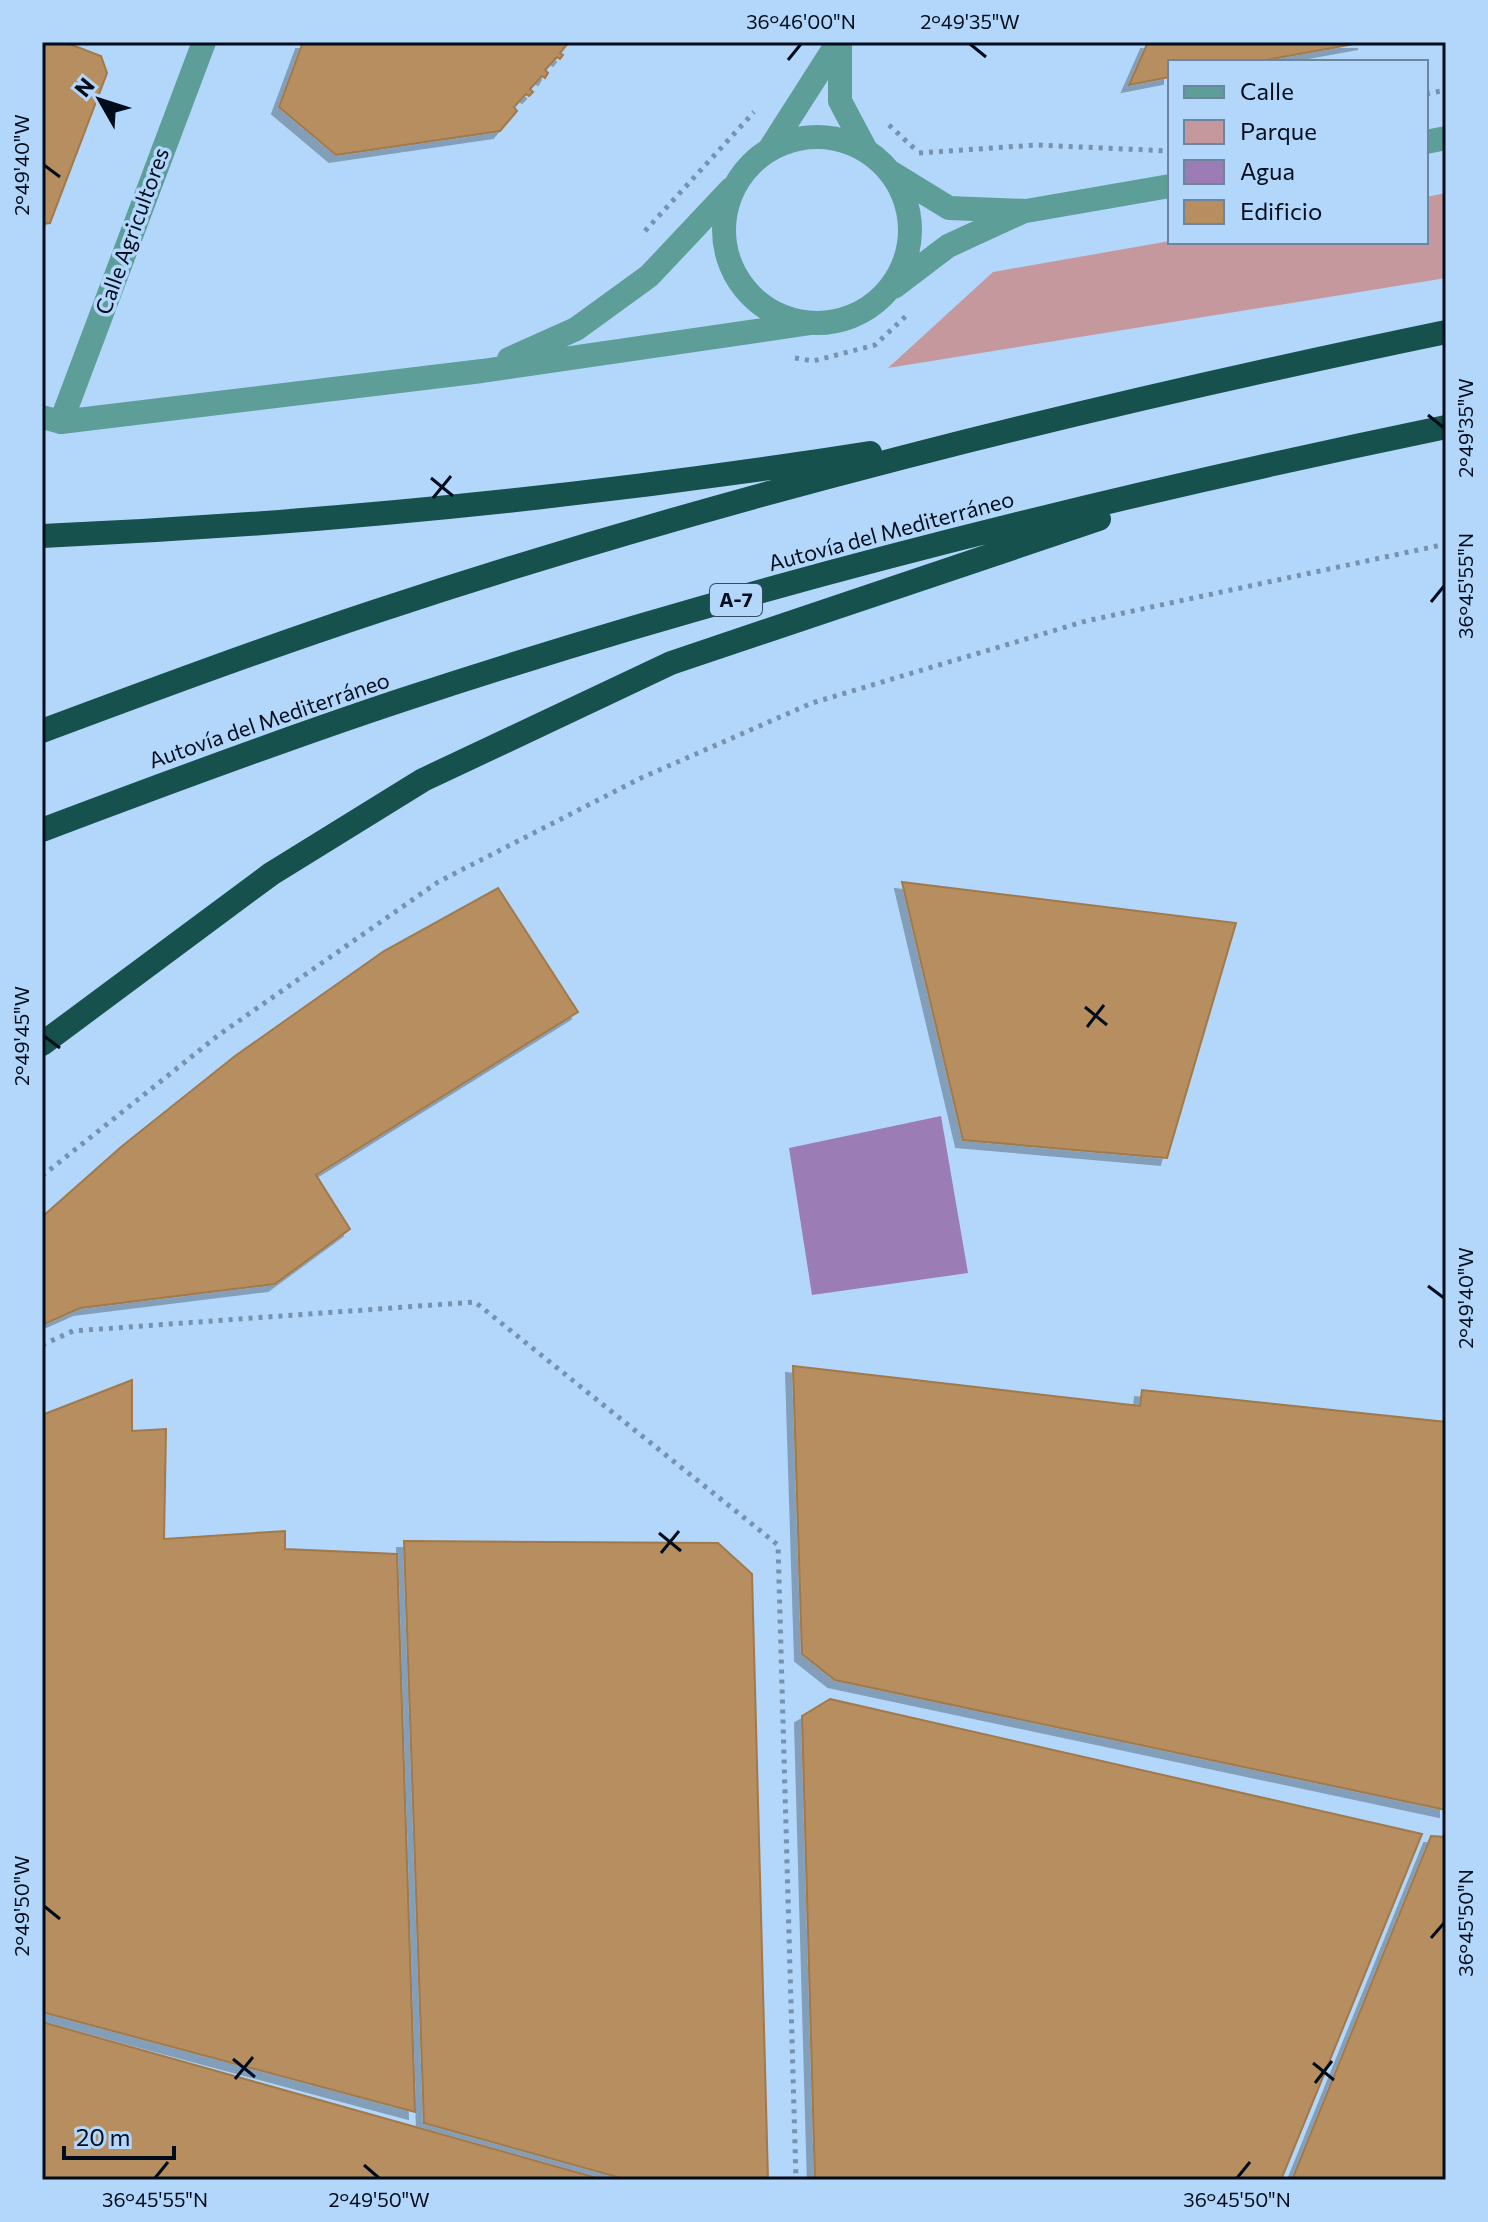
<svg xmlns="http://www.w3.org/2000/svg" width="1488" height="2222" font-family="Commissioner,sans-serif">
  <defs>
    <filter id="shadow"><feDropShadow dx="-7" dy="7" stdDeviation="0" flood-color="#0004"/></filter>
  </defs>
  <rect width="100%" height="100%" fill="#b3d7fb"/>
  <!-- green -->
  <path fill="#c5989e" d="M 1446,193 L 1446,278 L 888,368 L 993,272 L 1170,241 L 1426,242 L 1426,197 Z"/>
  <!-- water -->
  <path fill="#9c7cb4" d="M 941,1116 L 968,1273 L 812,1295 L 789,1148 Z"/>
  <!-- building -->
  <path fill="#b78e60" stroke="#a1794b" stroke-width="2" filter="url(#shadow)" d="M 42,42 L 64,42 L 101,56 L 107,73 L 50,223 L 42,224 Z
    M 303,42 L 569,42 L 560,53 L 563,55 L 560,59 L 557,57 L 545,70 L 548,73 L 545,78 L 542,76 L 530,89 L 533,92 L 529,96 L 526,94 L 514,107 L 517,111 L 500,131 L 336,155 L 279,107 Z
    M 1148,42 L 1365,42 L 1255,62 L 1170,62 L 1170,77 L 1129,85 Z
    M 902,882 L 1236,923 L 1167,1158 L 963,1140 Z
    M 498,888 L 578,1012 L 316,1175 L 350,1229 L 275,1284 L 80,1308 L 42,1325 L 42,1217 L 121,1147 L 235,1056 L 384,951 Z
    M 793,1366 L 1140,1406 L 1142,1390 L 1446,1422 L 1446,1810 L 835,1680 L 802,1654 Z
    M 132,1380 L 132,1431 L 166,1429 L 164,1539 L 285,1531 L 285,1549 L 397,1554 L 415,2112 L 42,2012 L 42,1415 Z
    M 404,1541 L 718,1543 L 752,1574 L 768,2180 L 628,2180 L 424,2123 Z
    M 830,1699 L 1422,1834 L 1281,2180 L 815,2180 L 802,1716 Z
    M 1431,1836 L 1446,1837 L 1446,2180 L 1292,2180 Z
    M 42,2022 L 604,2180 L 42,2180 Z"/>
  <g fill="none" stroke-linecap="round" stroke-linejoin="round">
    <!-- path -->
    <path stroke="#7692af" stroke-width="5" stroke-dasharray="4 6" stroke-linecap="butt" d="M 1426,94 L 1446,90
      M 889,125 L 917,151
      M 919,153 L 1036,145 L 1170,151
      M 645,231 L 754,112
      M 795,358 L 813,361 L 875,345 L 907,315
      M 42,1176 L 220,1034 L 438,882 L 641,778 L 812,703 L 1086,621 L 1446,544
      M 42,1345 L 73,1331 L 475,1302 L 778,1545 L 796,2180"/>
    <!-- minor -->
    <path stroke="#5e9e99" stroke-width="24" d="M 61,422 L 204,42"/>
    <!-- tertiary -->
    <path stroke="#5e9e99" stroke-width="24" d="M 840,42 L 840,101 L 866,150
      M724 230a93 93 0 1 1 186 0a93 93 0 1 1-186 0Z
      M 1426,142 L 1446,138
      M 769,150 L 838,42
      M 892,173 L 949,208 L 1026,211 L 1170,186
      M 894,287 L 948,246 L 1020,213
      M 509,359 L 576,329 L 649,276 L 731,189
      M 42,417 L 61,422 L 482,371 L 811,323"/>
    <!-- motorway -->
    <path stroke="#16514e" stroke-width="24" d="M 42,536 C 319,524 596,496 870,453
      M 42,731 C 152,690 262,649 374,612 C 724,496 1085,407 1446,332
      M 42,830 C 161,785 281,740 402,700 C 743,587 1094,500 1446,427
      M 42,1044 L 271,874 L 423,780 L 671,663 L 1099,519"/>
  </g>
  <!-- ticks -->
  <path fill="none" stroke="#010d1c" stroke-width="3" d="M 970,44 L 986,57M 788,60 L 801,44M 44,165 L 60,177M 1428,415 L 1444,428M 431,478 L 453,496M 433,498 L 451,476M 1431,602 L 1444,586M 1085,1007 L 1107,1025M 1087,1027 L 1104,1005M 44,1036 L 60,1048M 1428,1286 L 1444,1298M 659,1533 L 681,1551M 661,1553 L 679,1531M 44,1906 L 60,1919M 1431,1938 L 1444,1923M 233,2059 L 255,2077M 1313,2063 L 1334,2080M 235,2079 L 253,2057M 1315,2083 L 1332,2061M 364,2165 L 379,2178M 155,2178 L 168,2162M 1237,2178 L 1250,2162"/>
  <g text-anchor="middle" stroke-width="7" stroke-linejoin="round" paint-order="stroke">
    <!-- shield labels -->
    <rect fill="#b3d7fb" stroke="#364a5f" stroke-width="2" x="710" y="584" width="52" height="32" rx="6"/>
    <g font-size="20" font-weight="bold" fill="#010d1c">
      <text x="736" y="607">A-7</text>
    </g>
    <!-- street labels -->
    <g font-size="22" fill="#010d1c" stroke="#b3d7fb">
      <text transform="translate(132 231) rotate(-70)" y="8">Calle Agricultores</text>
      <text transform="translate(891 531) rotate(-15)" y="8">Autovía del Mediterráneo</text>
      <text transform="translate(269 720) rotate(-19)" y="8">Autovía del Mediterráneo</text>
    </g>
  </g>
  <!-- border -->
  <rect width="1488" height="2222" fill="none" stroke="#b3d7fb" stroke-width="88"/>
  <!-- legend -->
  <rect x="1168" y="60" width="260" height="184" fill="#b3d7fb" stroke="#6c86a2" stroke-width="2"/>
  <rect x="1184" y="86" width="40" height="12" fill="#5e9e99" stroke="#6c86a2" stroke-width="2"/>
  <text x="1240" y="100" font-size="24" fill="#010d1c">Calle</text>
  <rect x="1184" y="120" width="40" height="24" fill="#c5989e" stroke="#6c86a2" stroke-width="2"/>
  <text x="1240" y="140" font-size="24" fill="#010d1c">Parque</text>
  <rect x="1184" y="160" width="40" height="24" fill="#9c7cb4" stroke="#6c86a2" stroke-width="2"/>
  <text x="1240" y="180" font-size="24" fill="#010d1c">Agua</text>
  <rect x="1184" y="200" width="40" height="24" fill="#b78e60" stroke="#6c86a2" stroke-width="2"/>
  <text x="1240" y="220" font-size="24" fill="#010d1c">Edificio</text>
  <!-- north arrow -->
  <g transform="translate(100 100) rotate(309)" stroke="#b3d7fb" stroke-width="6" paint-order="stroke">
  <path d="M0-6L14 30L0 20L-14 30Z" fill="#010d1c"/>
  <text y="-12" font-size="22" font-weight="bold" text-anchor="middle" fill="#010d1c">N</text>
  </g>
  <!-- scale -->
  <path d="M64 2146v12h110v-12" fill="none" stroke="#010d1c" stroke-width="4"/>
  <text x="76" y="2146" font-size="24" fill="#010d1c" stroke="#b3d7fb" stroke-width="6" paint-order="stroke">20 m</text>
  <rect x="44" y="44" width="1400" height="2134" fill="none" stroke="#010d1c" stroke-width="3"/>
  <g font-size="20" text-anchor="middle" fill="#010d1c">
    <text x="801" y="29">36°46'00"N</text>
    <text x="970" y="29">2°49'35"W</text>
    <text transform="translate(22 165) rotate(-90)" y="7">2°49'40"W</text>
    <text transform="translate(1466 428) rotate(-90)" y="7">2°49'35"W</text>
    <text transform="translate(1466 586) rotate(-90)" y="7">36°45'55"N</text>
    <text transform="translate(22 1036) rotate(-90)" y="7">2°49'45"W</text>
    <text transform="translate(1466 1298) rotate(-90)" y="7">2°49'40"W</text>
    <text transform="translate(22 1906) rotate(-90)" y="7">2°49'50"W</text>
    <text transform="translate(1466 1923) rotate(-90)" y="7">36°45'50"N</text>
    <text x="155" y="2207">36°45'55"N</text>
    <text x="379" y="2207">2°49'50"W</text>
    <text x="1237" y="2207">36°45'50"N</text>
  </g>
</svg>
